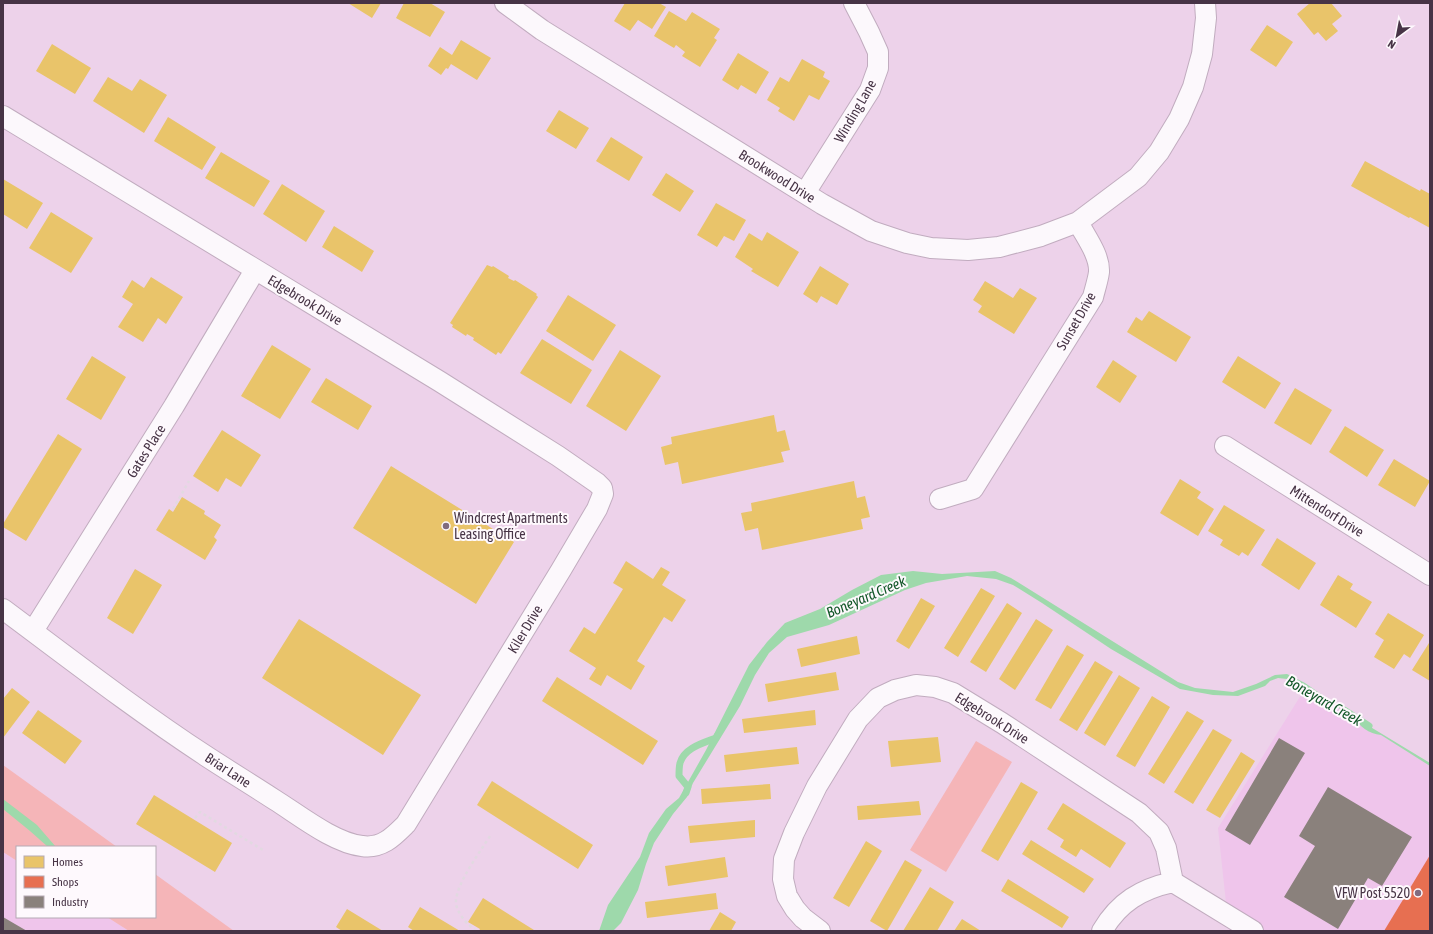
<svg xmlns="http://www.w3.org/2000/svg" width="1433" height="934" font-family="'Asap Condensed',sans-serif">
  <rect width="100%" height="100%" fill="#edd2ea"/>
  <!-- built -->
  <path fill="#efc5eb" d="M 1306,687 L 1430,764 L 1430,931 L 1229,931 L 1218,828 Z
    M 3,852 L 17,861 L 17,917 L 107,917 L 129,931 L 3,931 Z"/>
  <!-- green -->
  <path fill="#f5b5b8" d="M 976,741 L 1012,762 L 946,872 L 910,850 Z
    M 3,765 L 117,847 L 17,847 L 17,861 L 3,852 Z
    M 155,874 L 234,931 L 129,931 L 107,917 L 155,917 Z"/>
  <!-- water -->
  <path fill="#9ed9ab" d="M 913,571 L 942,574 L 995,571 L 1011,578 L 1178,682 L 1195,688 L 1233,692 L 1256,684 L 1275,675 L 1287,674 L 1305,683 L 1354,717 L 1430,763 L 1430,766 L 1381,735 C 1369,734 1359,726 1353,716 L 1287,679 L 1278,678 L 1270,681 L 1265,686 L 1238,696 L 1213,695 L 1180,689 L 1111,649 L 1042,603 L 1013,585 L 996,579 L 967,576 L 926,583 L 905,590 L 829,625 L 787,637 L 769,653 L 755,675 L 740,706 L 693,783 L 687,797 L 673,814 L 654,843 L 646,864 L 638,890 L 621,923 L 613,931 L 599,931 L 608,905 L 640,857 L 649,833 L 666,809 L 679,798 L 706,750 L 749,665 L 767,642 L 785,623 L 820,609 L 852,590 L 881,575 Z
    M 3,799 L 37,825 L 56,847 L 48,847 L 30,831 L 3,809 Z"/>
  <!-- homes -->
  <path fill="#e9c46a" d="M 348,3 L 381,3 L 372,18 Z
    M 404,3 L 430,3 L 445,12 L 430,37 L 396,18 Z
    M 625,3 L 659,3 L 666,7 L 652,29 L 638,20 L 630,31 L 614,21 Z
    M 1310,3 L 1331,3 L 1342,16 L 1332,24 L 1338,31 L 1326,41 L 1318,32 L 1314,35 L 1297,14 Z
    M 669,11 L 686,21 L 692,12 L 720,29 L 714,38 L 717,40 L 700,67 L 682,56 L 685,52 L 676,45 L 674,48 L 654,36 Z
    M 1267,25 L 1293,42 L 1276,67 L 1250,50 Z
    M 461,40 L 491,58 L 477,80 L 451,64 L 448,69 L 446,68 L 441,75 L 428,66 L 440,47 L 452,55 Z
    M 52,44 L 91,68 L 75,94 L 36,71 Z
    M 738,53 L 769,72 L 756,94 L 741,85 L 738,90 L 722,80 Z
    M 802,59 L 825,72 L 823,77 L 830,81 L 819,100 L 809,95 L 794,121 L 778,111 L 780,108 L 767,100 L 780,77 L 789,82 Z
    M 108,77 L 132,91 L 140,79 L 167,95 L 144,133 L 93,101 Z
    M 559,110 L 589,128 L 576,149 L 546,131 Z
    M 168,117 L 216,147 L 202,170 L 154,141 Z
    M 611,137 L 643,157 L 629,181 L 596,161 Z
    M 221,152 L 270,181 L 254,207 L 205,178 Z
    M 1365,161 L 1420,191 L 1421,189 L 1430,194 L 1430,228 L 1410,217 L 1409,218 L 1351,186 Z
    M 666,173 L 694,191 L 680,212 L 652,195 Z
    M 3,179 L 43,203 L 27,229 L 3,214 Z
    M 282,184 L 325,211 L 306,242 L 263,214 Z
    M 716,203 L 746,220 L 734,241 L 724,236 L 717,247 L 697,235 Z
    M 51,212 L 93,238 L 71,273 L 29,248 Z
    M 334,226 L 374,251 L 362,272 L 322,247 Z
    M 767,232 L 799,252 L 778,287 L 751,271 L 753,269 L 735,257 L 749,233 L 762,241 Z
    M 487,265 L 492,267 L 493,266 L 509,276 L 508,278 L 514,281 L 515,280 L 537,294 L 536,295 L 538,297 L 501,354 L 498,352 L 496,355 L 473,340 L 474,338 L 467,334 L 466,336 L 452,327 L 453,325 L 450,323 Z
    M 820,266 L 849,284 L 837,305 L 821,296 L 817,303 L 803,294 Z
    M 151,277 L 183,297 L 166,324 L 158,318 L 143,342 L 118,327 L 133,304 L 122,297 L 132,280 L 144,288 Z
    M 985,281 L 1013,298 L 1020,288 L 1037,298 L 1014,334 L 978,312 L 982,306 L 973,300 Z
    M 568,295 L 616,325 L 593,361 L 546,331 Z
    M 1149,311 L 1191,337 L 1176,362 L 1127,332 L 1136,317 L 1142,321 Z
    M 542,339 L 592,370 L 571,404 L 520,373 Z
    M 272,345 L 311,369 L 280,419 L 241,396 Z
    M 620,350 L 661,376 L 626,431 L 586,406 Z
    M 92,356 L 126,377 L 101,420 L 66,399 Z
    M 1238,356 L 1281,383 L 1265,409 L 1222,382 Z
    M 1113,360 L 1137,376 L 1120,403 L 1096,387 Z
    M 326,378 L 372,406 L 358,430 L 311,402 Z
    M 1295,388 L 1332,410 L 1311,445 L 1274,423 Z
    M 774,415 L 777,432 L 785,430 L 790,450 L 781,452 L 784,462 L 682,484 L 678,462 L 665,465 L 661,447 L 672,444 L 671,437 Z
    M 1345,426 L 1384,450 L 1367,477 L 1329,452 Z
    M 222,430 L 261,455 L 241,487 L 226,478 L 218,492 L 193,476 Z
    M 58,434 L 82,449 L 26,541 L 3,527 L 3,524 Z
    M 1394,459 L 1430,481 L 1415,507 L 1378,485 Z
    M 391,466 L 514,542 L 476,604 L 353,528 Z
    M 1180,479 L 1201,492 L 1197,498 L 1214,509 L 1198,536 L 1160,513 Z
    M 854,481 L 857,498 L 865,496 L 870,517 L 861,519 L 863,529 L 762,550 L 758,528 L 745,531 L 741,513 L 752,511 L 751,503 Z
    M 182,497 L 205,511 L 204,514 L 221,525 L 214,537 L 217,540 L 205,560 L 156,530 L 169,509 L 173,512 Z
    M 1224,505 L 1265,530 L 1248,556 L 1242,552 L 1239,556 L 1220,545 L 1223,540 L 1208,531 Z
    M 1277,538 L 1316,563 L 1299,590 L 1261,565 Z
    M 626,561 L 653,579 L 661,567 L 670,572 L 662,585 L 686,600 L 672,622 L 664,617 L 637,661 L 645,666 L 631,690 L 607,675 L 601,686 L 589,679 L 596,668 L 569,651 L 584,627 L 595,634 L 623,589 L 613,583 Z
    M 135,569 L 162,585 L 133,634 L 107,618 Z
    M 1338,575 L 1353,584 L 1350,589 L 1372,602 L 1356,628 L 1320,605 Z
    M 981,588 L 995,596 L 958,657 L 944,648 Z
    M 921,598 L 935,606 L 909,649 L 896,641 Z
    M 1007,603 L 1022,613 L 986,672 L 970,662 Z
    M 1388,613 L 1424,635 L 1410,658 L 1404,654 L 1394,669 L 1374,657 L 1384,640 L 1375,634 Z
    M 299,619 L 421,695 L 383,755 L 262,678 Z
    M 1036,619 L 1053,630 L 1015,690 L 999,679 Z
    M 857,636 L 860,654 L 801,667 L 797,649 Z
    M 1429,643 L 1430,644 L 1430,681 L 1412,670 Z
    M 1067,645 L 1084,655 L 1051,709 L 1035,700 Z
    M 1095,661 L 1113,672 L 1077,731 L 1059,720 Z
    M 836,672 L 839,690 L 768,702 L 765,684 Z
    M 1119,675 L 1140,688 L 1105,746 L 1084,733 Z
    M 557,677 L 658,741 L 643,765 L 542,701 Z
    M 12,688 L 30,702 L 3,738 L 3,699 Z
    M 1152,696 L 1170,707 L 1135,767 L 1116,756 Z
    M 38,710 L 82,741 L 65,764 L 22,733 Z
    M 815,710 L 816,725 L 744,733 L 742,719 Z
    M 1187,711 L 1204,721 L 1164,784 L 1148,774 Z
    M 1213,729 L 1232,740 L 1193,804 L 1174,792 Z
    M 938,737 L 941,762 L 891,767 L 888,741 Z
    M 797,747 L 799,764 L 726,772 L 724,755 Z
    M 1241,752 L 1255,761 L 1220,818 L 1206,810 Z
    M 492,781 L 593,845 L 578,869 L 477,805 Z
    M 1021,782 L 1038,792 L 998,861 L 981,851 Z
    M 770,784 L 771,799 L 702,804 L 701,789 Z
    M 154,795 L 232,843 L 215,872 L 136,824 Z
    M 919,801 L 921,815 L 858,820 L 857,806 Z
    M 1063,803 L 1126,843 L 1110,868 L 1081,849 L 1076,857 L 1060,847 L 1064,840 L 1047,829 Z
    M 755,820 L 755,837 L 690,843 L 688,826 Z
    M 1031,840 L 1094,879 L 1084,893 L 1022,854 Z
    M 866,841 L 882,851 L 849,907 L 833,898 Z
    M 725,857 L 728,877 L 668,886 L 665,866 Z
    M 905,860 L 922,870 L 887,931 L 870,921 Z
    M 1008,879 L 1069,917 L 1062,928 L 1001,891 Z
    M 930,887 L 954,902 L 937,931 L 903,931 Z
    M 716,893 L 718,909 L 647,918 L 645,902 Z
    M 483,898 L 534,930 L 533,931 L 479,931 L 480,929 L 468,922 Z
    M 420,907 L 460,931 L 414,931 L 408,927 Z
    M 347,909 L 383,931 L 342,931 L 336,927 Z
    M 720,912 L 736,922 L 731,931 L 709,931 Z
    M 962,919 L 981,931 L 954,931 Z"/>
  <!-- shops -->
  <path fill="#e76f51" d="M 1430,855 L 1430,931 L 1384,931 Z"/>
  <!-- industry -->
  <path fill="#8a817c" d="M 1279,738 L 1305,753 L 1250,845 L 1225,830 Z
    M 1328,787 L 1412,837 L 1382,886 L 1368,878 L 1338,929 L 1284,897 L 1315,846 L 1299,836 Z
    M 3,917 L 27,931 L 3,931 Z"/>
  <g fill="none" stroke-linecap="round" stroke-linejoin="round">
    <!-- stream -->
    <path stroke="#9ed9ab" stroke-width="7" d="M 1344,710 L 1369,726
      M 686,793 L 688,787 L 679,776 C 679,772 679,767 680,763 C 684,748 703,743 716,738 L 717,736"/>
    <defs>
      <path id="street" d="M 505,3 L 542,30 L 822,204 L 871,231 L 907,243 L 931,248 L 968,250 L 999,247 L 1041,236 L 1078,222 L 1138,177 L 1159,152 L 1179,119 L 1193,87 L 1202,54 L 1206,18 L 1205,3
        M 3,116 L 439,381 L 558,456 L 597,483 L 602,488 L 603,494 L 597,509 L 561,570 L 406,824 C 394,836 382,849 362,846 C 334,843 299,815 275,800 C 252,785 229,771 206,756 C 136,710 70,659 3,609
        M 805,193 L 870,90 L 878,68 L 878,52 L 869,32 L 854,3
        M 1225,446 L 1430,575
        M 940,499 L 973,489 L 1093,297 C 1095,289 1098,280 1099,272 C 1100,255 1085,236 1078,222
        M 33,631 L 174,406 L 255,270
        M 820,931 L 803,918 L 795,909 L 787,896 L 783,879 L 784,859 L 794,833 L 817,786 L 858,719 L 878,698 L 895,690 L 916,685 L 935,687 L 953,693 L 1002,723 L 1139,813 L 1159,832 L 1166,848 L 1173,882
        M 1102,931 C 1119,902 1141,889 1173,882 L 1253,931"/>
    </defs>
    <!-- street casing -->
    <use href="#street" stroke="#c1acbf" stroke-width="22"/>
    <!-- path -->
    <path stroke="#e2d9e1" stroke-width="2.5" stroke-dasharray="3 3" stroke-linecap="butt" d="M 173,509 L 189,481
      M 195,818 L 200,812 L 263,850
      M 476,931 C 467,924 455,912 456,900 C 458,881 480,852 490,836"/>
    <!-- street -->
    <use href="#street" stroke="#fcf8fc" stroke-width="20"/>
  </g>
  <!-- markers -->
  <g fill="#816b7f" stroke="#fef9fd" stroke-width="1.5">
    <circle cx="446" cy="526" r="4"/>
    <circle cx="1418" cy="893" r="4"/>
  </g>
  <g text-anchor="middle" stroke-width="4" stroke-linejoin="round" paint-order="stroke">
    <!-- street labels -->
    <g font-size="14" fill="#473446" stroke="#fef9fd">
      <text transform="translate(855 111) rotate(-60)" y="5">Winding Lane</text>
      <text transform="translate(777 176) rotate(32)" y="5">Brookwood Drive</text>
      <text transform="translate(305 300) rotate(31)" y="5">Edgebrook Drive</text>
      <text transform="translate(1076 321) rotate(-60)" y="5">Sunset Drive</text>
      <text transform="translate(146 451) rotate(-58)" y="5">Gates Place</text>
      <text transform="translate(1327 511) rotate(32)" y="5">Mittendorf Drive</text>
      <text transform="translate(525 629) rotate(-59)" y="5">Kiler Drive</text>
      <text transform="translate(992 718) rotate(32)" y="5">Edgebrook Drive</text>
      <text transform="translate(228 770) rotate(33)" y="5">Briar Lane</text>
    </g>
    <!-- poi labels -->
    <g font-size="14" fill="#473446" stroke="#fef9fd" text-anchor="start">
      <text x="454" y="523">Windcrest Apartments<tspan x="454" dy="16">Leasing Office</tspan></text>
      <text x="1410" y="898" text-anchor="end">VFW Post 5520</text>
    </g>
    <!-- water labels -->
    <g font-size="15" font-style="italic" fill="#115627" stroke="#fef9fd">
      <text transform="translate(866 597) rotate(-23)" y="5">Boneyard Creek</text>
      <text transform="translate(1324 701) rotate(30)" y="5">Boneyard Creek</text>
    </g>
  </g>
  <!-- border -->
  <rect width="1433" height="934" fill="none" stroke="#473446" stroke-width="8"/>
  <!-- legend -->
  <rect x="16" y="846" width="140" height="72" fill="#fef9fd" stroke="#b5aab4"/>
  <rect x="24" y="856" width="20" height="12" fill="#e9c46a" stroke="#b5aab4"/>
  <text x="52" y="866" font-size="12" fill="#473446">Homes</text>
  <rect x="24" y="876" width="20" height="12" fill="#e76f51" stroke="#b5aab4"/>
  <text x="52" y="886" font-size="12" fill="#473446">Shops</text>
  <rect x="24" y="896" width="20" height="12" fill="#8a817c" stroke="#b5aab4"/>
  <text x="52" y="906" font-size="12" fill="#473446">Industry</text>
  <!-- north arrow -->
  <g transform="translate(1397 36) rotate(212)" stroke="#fef9fd" stroke-width="3" paint-order="stroke">
  <path d="M0-3L7 15L0 10L-7 15Z" fill="#473446"/>
  <text y="-6" font-size="11" font-weight="bold" text-anchor="middle" fill="#473446">N</text>
  </g>
</svg>
